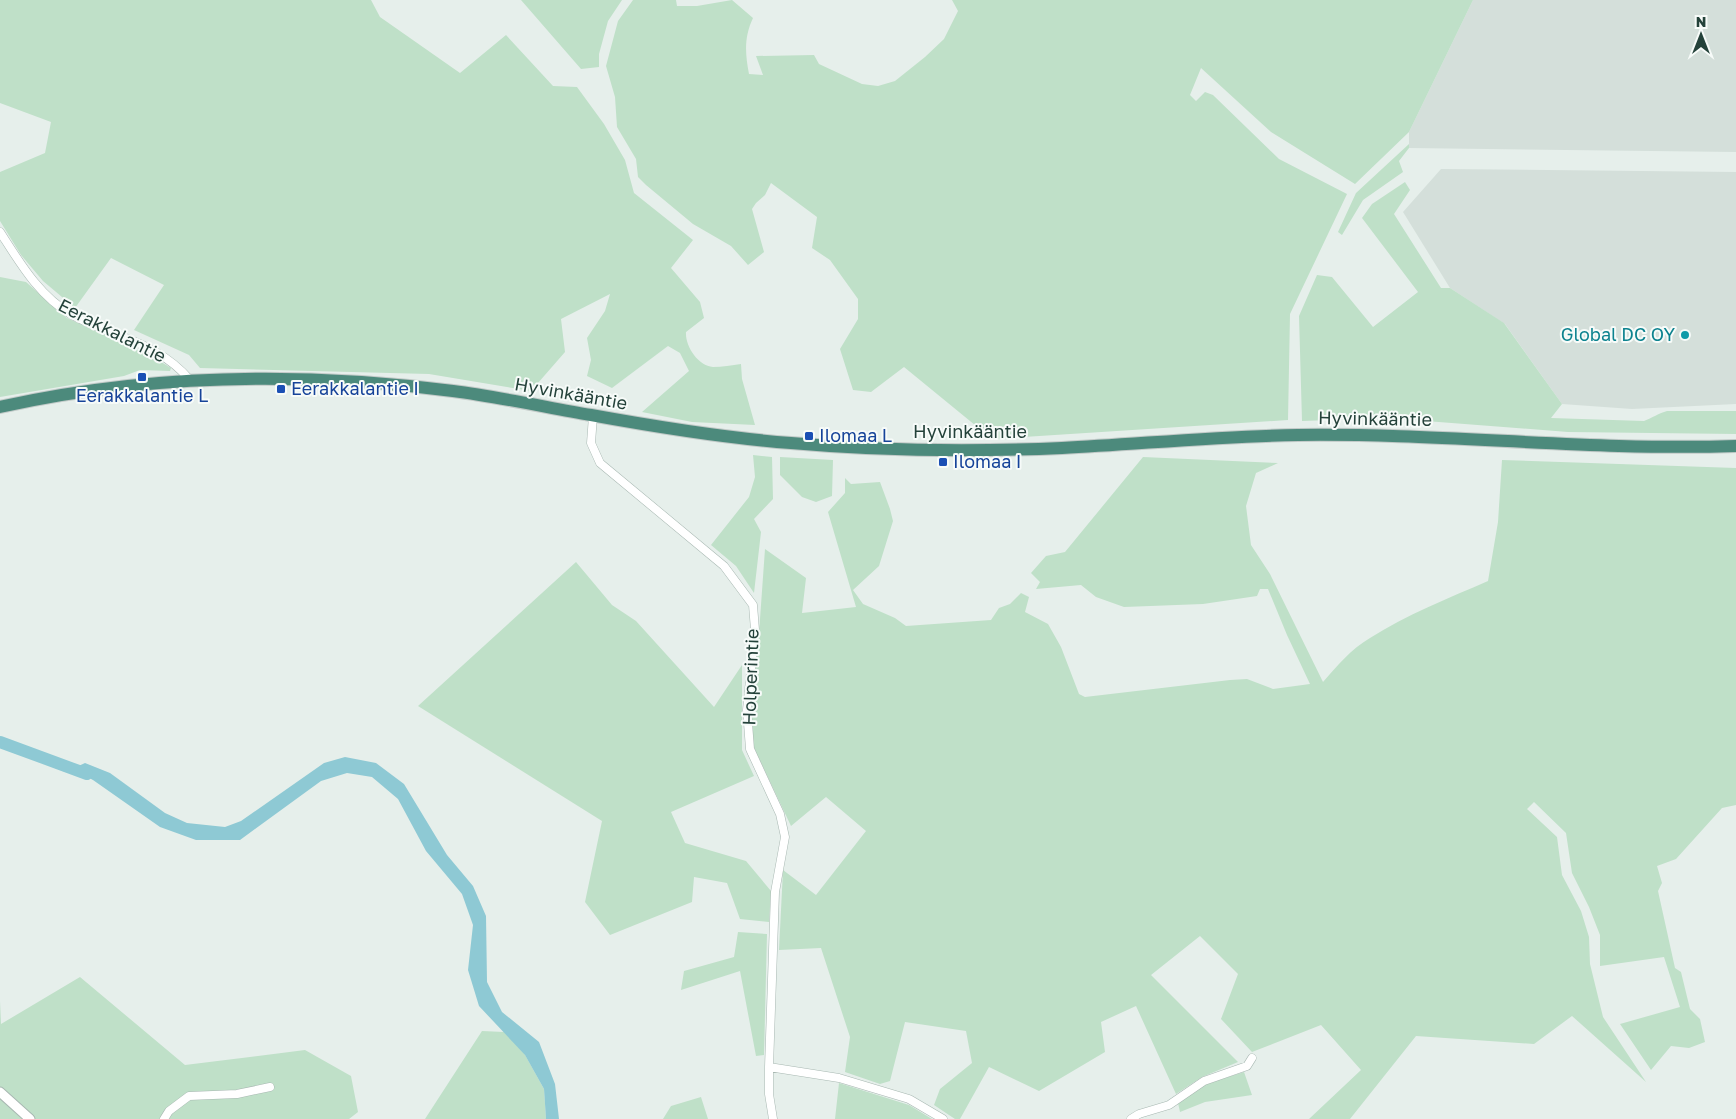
<svg xmlns="http://www.w3.org/2000/svg" width="1736" height="1119" font-family="'Golos Text',sans-serif">
  <rect width="100%" height="100%" fill="#e6efeb"/>
  <!-- built -->
  <path fill="#d4dfda" d="M 1473,0 L 1736,0 L 1736,152 L 1409,148 L 1409,132 Z
    M 1441,169 L 1736,172 L 1736,404 L 1632,409 L 1562,404 L 1505,324 L 1450,288 L 1403,212 Z"/>
  <!-- green -->
  <path fill="#bfe0c8" d="M 0,0 L 371,0 L 380,17 L 460,73 L 506,35 L 553,86 L 577,87 L 604,124 L 625,160 L 634,193 L 693,240 L 671,268 L 700,302 L 704,318 L 686,332 C 685,346 698,366 713,367 C 722,367 732,365 741,364 L 742,379 L 755,425 L 692,422 L 642,412 L 689,371 L 680,353 L 668,346 L 612,388 L 587,376 L 591,360 L 587,338 L 605,311 L 610,294 L 561,319 L 565,352 L 531,391 L 429,374 L 200,368 L 189,355 L 134,330 L 164,285 L 111,258 L 75,308 L 43,281 L 21,255 L 0,221 L 0,172 L 45,153 L 51,122 L 0,103 Z
    M 521,0 L 622,0 L 608,21 L 599,54 L 599,67 L 581,69 Z
    M 633,0 L 676,0 L 677,6 L 697,6 L 732,0 L 753,18 C 744,37 745,53 749,74 L 763,75 L 756,56 L 814,55 L 819,64 L 862,84 L 878,86 L 895,81 L 925,57 L 944,39 L 958,11 L 952,0 L 1473,0 L 1409,132 L 1355,184 L 1271,132 L 1201,68 L 1190,95 L 1196,101 L 1205,92 L 1213,95 L 1279,159 L 1347,194 L 1290,314 L 1288,420 L 992,439 L 904,367 L 871,392 L 853,390 L 840,349 L 858,319 L 858,299 L 830,260 L 812,248 L 817,217 L 771,183 L 765,195 L 756,203 L 752,209 L 764,252 L 748,265 L 731,246 L 693,224 L 646,185 L 638,177 L 636,159 L 617,127 L 615,97 L 606,66 L 618,21 Z
    M 1409,144 L 1409,148 L 1399,161 L 1403,172 L 1363,200 L 1342,235 L 1338,232 L 1356,193 Z
    M 1405,182 L 1410,190 L 1394,214 L 1441,288 L 1450,288 L 1504,323 L 1562,404 L 1551,418 L 1644,421 C 1652,418 1659,413 1667,411 L 1736,411 L 1736,434 L 1568,432 L 1387,418 L 1302,421 L 1299,316 L 1317,275 L 1332,277 L 1373,327 L 1418,292 L 1362,218 L 1372,204 Z
    M 0,277 L 26,282 L 67,318 L 153,357 L 171,368 L 170,371 L 140,370 L 124,376 L 0,397 Z
    M 753,455 L 772,457 L 773,499 L 754,519 L 761,532 L 754,593 L 736,566 L 711,545 L 749,497 L 755,477 Z
    M 780,457 L 833,460 L 832,496 L 816,502 L 802,497 L 780,475 Z
    M 1143,457 L 1278,463 L 1256,473 L 1246,506 L 1251,545 L 1270,574 L 1323,682 C 1337,666 1351,649 1370,638 C 1406,615 1449,598 1488,581 L 1498,522 L 1502,460 L 1736,468 L 1736,805 L 1722,808 L 1676,859 L 1657,866 L 1662,883 L 1658,891 L 1675,968 L 1681,972 L 1690,1009 L 1700,1019 L 1705,1042 L 1689,1048 L 1671,1046 L 1651,1070 L 1620,1024 L 1680,1007 L 1664,957 L 1600,966 L 1600,935 L 1589,907 L 1572,873 L 1566,833 L 1534,802 L 1527,809 L 1557,837 L 1562,875 L 1581,911 L 1589,937 L 1590,964 L 1603,1017 L 1646,1082 L 1572,1016 L 1534,1044 L 1416,1036 L 1350,1119 L 1309,1119 L 1361,1070 L 1321,1025 L 1252,1052 L 1221,1019 L 1238,974 L 1200,936 L 1151,975 L 1238,1062 L 1202,1077 L 1176,1094 L 1136,1006 L 1101,1022 L 1105,1052 L 1039,1091 L 989,1067 L 960,1119 L 955,1119 L 934,1105 L 940,1089 L 972,1063 L 966,1031 L 905,1022 L 890,1081 L 880,1084 L 845,1072 L 850,1037 L 821,948 L 779,950 L 783,870 L 816,895 L 866,831 L 826,797 L 791,826 L 754,748 L 750,710 L 759,633 L 765,549 L 806,578 L 802,613 L 856,607 L 828,512 L 845,493 L 845,478 L 851,484 L 880,482 L 890,509 L 893,521 L 879,566 L 853,590 L 863,604 L 895,618 L 906,626 L 991,620 L 999,608 L 1010,604 L 1021,593 L 1029,597 L 1025,612 L 1048,624 L 1061,647 L 1079,694 L 1085,697 L 1230,680 L 1247,679 L 1273,689 L 1310,684 L 1287,635 L 1268,589 L 1260,589 L 1257,596 L 1203,604 L 1124,607 L 1096,597 L 1081,585 L 1036,589 L 1040,582 L 1031,573 L 1046,556 L 1065,552 Z
    M 576,562 L 612,605 L 636,621 L 714,707 L 742,665 L 742,750 L 754,776 L 671,812 L 685,843 L 746,861 L 771,891 L 769,922 L 740,919 L 727,883 L 694,877 L 692,902 L 610,935 L 585,902 L 602,821 L 418,706 Z
    M 738,932 L 767,934 L 764,1055 L 756,1056 L 740,971 L 681,990 L 684,971 L 734,957 Z
    M 80,977 L 185,1065 L 305,1050 L 351,1076 L 358,1112 L 349,1119 L 0,1119 L 0,1001 L 1,1024 Z
    M 482,1031 L 504,1032 L 524,1053 L 544,1089 L 546,1119 L 425,1119 Z
    M 1244,1072 L 1252,1095 L 1205,1102 L 1180,1112 L 1178,1103 L 1206,1084 Z
    M 839,1083 L 909,1105 L 932,1119 L 835,1119 Z
    M 701,1097 L 708,1119 L 663,1119 L 671,1106 Z"/>
  <!-- water -->
  <path fill="#8ec9d4" d="M 345,757 L 376,763 L 404,784 L 447,855 L 473,886 L 486,916 L 487,982 L 502,1012 L 539,1042 L 555,1084 L 559,1119 L 546,1119 L 544,1089 L 525,1055 L 479,1006 L 468,970 L 473,925 L 462,894 L 426,851 L 398,799 L 372,777 L 347,773 L 321,781 L 240,840 L 196,840 L 160,827 L 93,780 L 72,769 L 85,763 L 110,773 L 165,813 L 187,823 L 225,827 L 241,821 L 324,763 Z"/>
  <g fill="none" stroke-linecap="round" stroke-linejoin="round">
    <!-- river -->
    <path stroke="#8ec9d4" stroke-width="12" d="M 0,742 L 87,774"/>
    <defs>
      <path id="minor" d="M 0,232 C 20,263 39,296 72,315 C 115,338 157,341 191,381
        M 593,416 L 591,443 L 600,463 L 724,566 L 753,605 L 755,630 L 747,710 L 750,749 L 780,814 L 785,837 L 775,892 L 769,1067 L 769,1094 L 773,1119
        M 769,1067 L 839,1078 L 909,1099 L 943,1119
        M 164,1119 L 169,1111 L 189,1096 L 237,1094 L 270,1087
        M 1131,1119 L 1139,1114 L 1169,1105 L 1204,1081 L 1247,1066 L 1252,1058"/>
      <path id="tertiary" d="M 0,1092 L 30,1119"/>
      <path id="trunk" d="M 0,407 C 148,374 303,372 453,391 C 499,397 545,407 591,415 C 657,427 724,438 791,443 C 881,451 972,452 1062,448 C 1141,444 1219,436 1298,435 C 1444,433 1590,451 1736,446"/>
    </defs>
    <!-- minor casing -->
    <use href="#minor" stroke="#a8b8b2" stroke-width="9"/>
    <!-- tertiary casing -->
    <use href="#tertiary" stroke="#a8b8b2" stroke-width="11"/>
    <!-- trunk casing -->
    <use href="#trunk" stroke="#c2cac8" stroke-width="14"/>
    <!-- minor -->
    <use href="#minor" stroke="#fff" stroke-width="8"/>
    <!-- tertiary -->
    <use href="#tertiary" stroke="#fff" stroke-width="9"/>
    <!-- trunk -->
    <use href="#trunk" stroke="#4c8a7c" stroke-width="12"/>
  </g>
  <!-- markers -->
  <circle fill="#0f9aa8" stroke="#f7fbf9" stroke-width="2" cx="1685" cy="335" r="5"/>
  <g fill="#1a4fb4" stroke="#f7fbf9" stroke-width="2">
    <rect x="137" y="372" width="10" height="10" rx="2.5"/>
    <rect x="276" y="384" width="10" height="10" rx="2.5"/>
    <rect x="804" y="431" width="10" height="10" rx="2.5"/>
    <rect x="938" y="457" width="10" height="10" rx="2.5"/>
  </g>
  <g text-anchor="middle" stroke-width="4" stroke-linejoin="round" paint-order="stroke">
    <!-- street labels -->
    <g font-size="18" fill="#24423a" stroke="#f7fbf9">
      <text transform="translate(112 331) rotate(27)" y="6">Eerakkalantie</text>
      <text transform="translate(571 394) rotate(10)" y="6">Hyvinkääntie</text>
      <text transform="translate(1375 419) rotate(1)" y="6">Hyvinkääntie</text>
      <text x="970" y="438">Hyvinkääntie</text>
      <text transform="translate(751 677) rotate(-88)" y="6">Holperintie</text>
    </g>
    <!-- culture labels -->
    <g font-size="18" fill="#0d838f" stroke="#f7fbf9" text-anchor="end">
      <text x="1675" y="341">Global DC OY</text>
    </g>
    <!-- transit labels -->
    <g font-size="18" fill="#164399" stroke="#f7fbf9" text-anchor="start">
      <text x="291" y="395">Eerakkalantie I</text>
      <text x="142" y="402" text-anchor="middle">Eerakkalantie L</text>
      <text x="819" y="442">Ilomaa L</text>
      <text x="953" y="468">Ilomaa I</text>
    </g>
  </g>
  <!-- north arrow -->
  <g transform="translate(1701 35)" stroke="#f7fbf9" stroke-width="4" paint-order="stroke">
  <path d="M0-4L9 19L0 12L-9 19Z" fill="#24423a"/>
  <text y="-8" font-size="14" font-weight="bold" text-anchor="middle" fill="#24423a">N</text>
  </g>
</svg>
